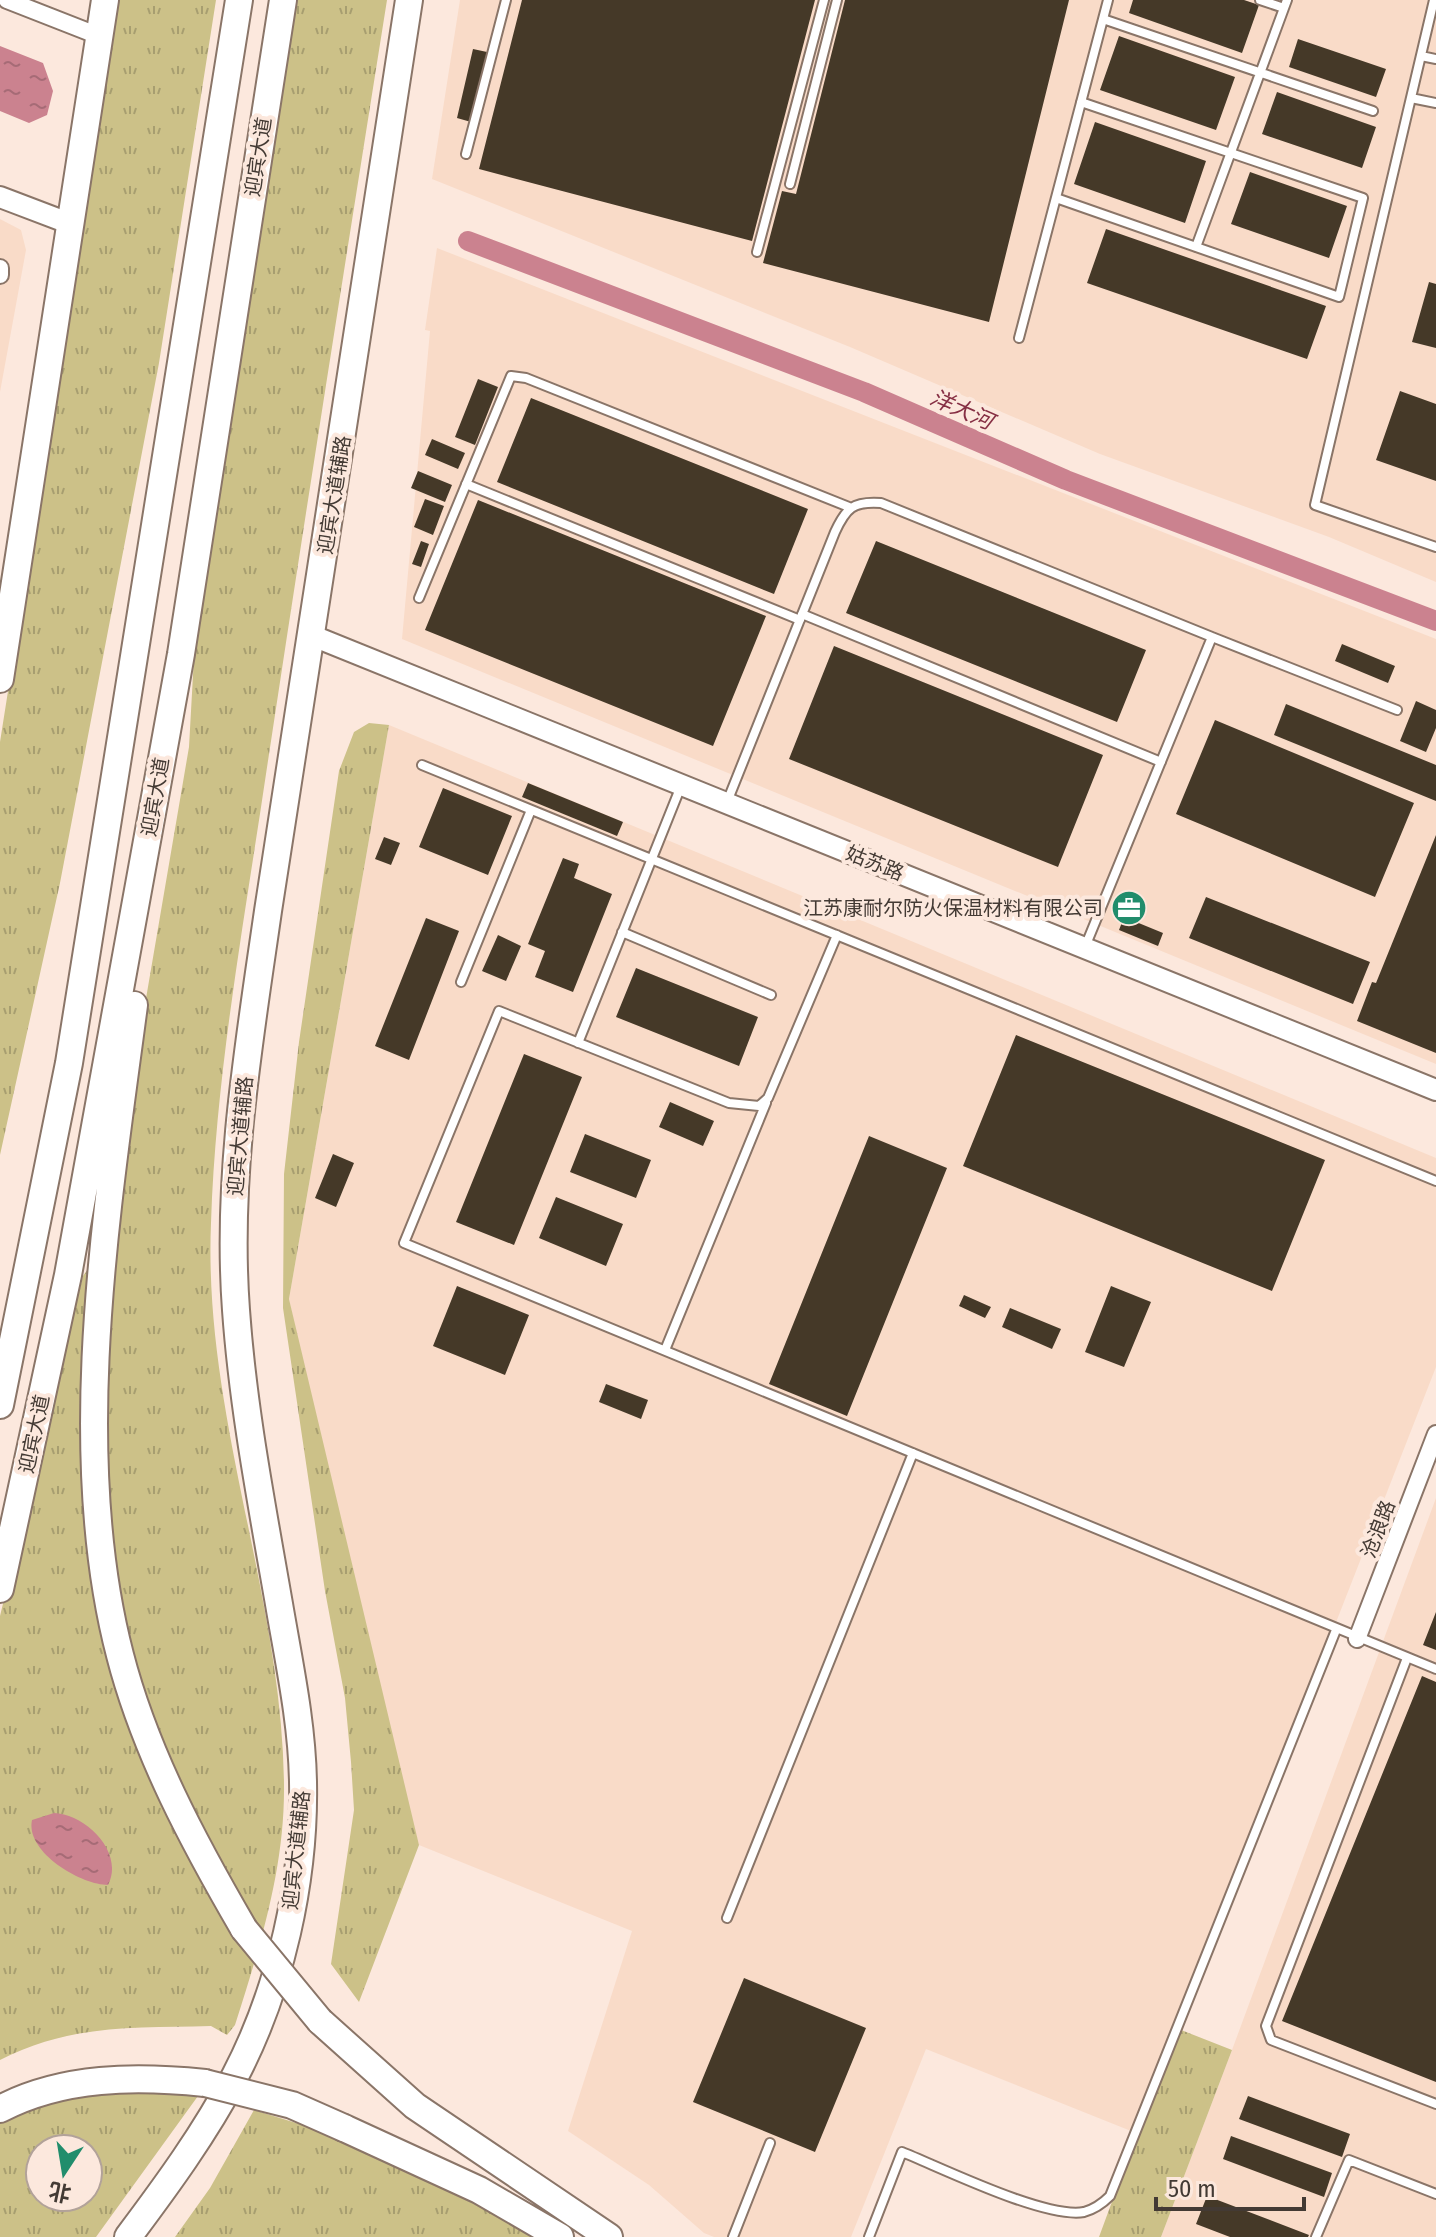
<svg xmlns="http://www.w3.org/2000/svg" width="1436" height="2237" font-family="'Fira Sans Condensed','Noto Sans SC',sans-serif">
  <defs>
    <pattern id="grass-tufts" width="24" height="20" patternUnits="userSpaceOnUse" patternTransform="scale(2)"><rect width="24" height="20" fill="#ccc188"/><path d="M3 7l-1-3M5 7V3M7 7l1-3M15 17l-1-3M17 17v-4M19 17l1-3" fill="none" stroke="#a79e70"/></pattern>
    <pattern id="water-ripples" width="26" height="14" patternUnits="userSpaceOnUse" patternTransform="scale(2)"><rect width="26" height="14" fill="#cb828f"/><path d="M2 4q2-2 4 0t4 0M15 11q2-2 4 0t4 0" fill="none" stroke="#a66b76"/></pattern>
  </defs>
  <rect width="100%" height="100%" fill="#fce8dd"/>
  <!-- built -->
  <path fill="#f9dbc8" d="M 460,0 L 1436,0 L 1436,582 L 1329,537 L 1100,454 L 850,347 L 432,179 Z
    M 0,219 L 21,230 L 26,250 L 0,392 Z
    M 437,248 L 1436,639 L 1436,1064 L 402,639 L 430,331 L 425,330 Z
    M 389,725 L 1436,1158 L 1436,1367 L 1136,2133 L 926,2049 L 851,2237 L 714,2237 L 704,2233 L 649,2185 L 568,2131 L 632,1931 L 419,1845 L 351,1589 L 289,1299 Z
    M 1436,1498 L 1436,2237 L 1161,2237 L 1232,2050 Z"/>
  <!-- grass -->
  <path fill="url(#grass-tufts)" fill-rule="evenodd" d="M 117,0 L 216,0 L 159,363 L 60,883 L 0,1155 L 0,742 Z
    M 297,0 L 387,0 C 346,258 305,515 266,774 C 244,923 216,1072 211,1223 C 203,1415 282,1596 284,1784 C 285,1868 260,1946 235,2025 L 227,2035 L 211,2026 C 134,2028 70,2024 0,2060 L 0,1616 L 83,1276 L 113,1234 L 122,1139 L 189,747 L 194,657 Z
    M 369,723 L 389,725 L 289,1299 L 419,1845 L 359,2002 L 331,1964 L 354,1810 L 351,1762 L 345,1698 L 325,1591 L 283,1308 L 284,1174 L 299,1042 L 339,771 L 354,732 Z
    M 1176,2028 L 1232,2050 L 1161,2237 L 1099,2237 Z
    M 128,2090 L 198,2096 L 96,2237 L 0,2237 L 0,2118 L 47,2100 ZM 40,2149 L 88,2149 L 88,2197 L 40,2197 Z
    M 254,2110 L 348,2139 L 470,2195 L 544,2237 L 175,2237 L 210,2188 Z"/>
  <!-- water -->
  <path fill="url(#water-ripples)" d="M 0,46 L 43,63 L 53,91 L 47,115 L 29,123 L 0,111 Z
    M 54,1813 C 85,1814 125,1852 108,1885 C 81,1885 25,1852 32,1820 Z"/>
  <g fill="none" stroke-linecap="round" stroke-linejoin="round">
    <!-- canal -->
    <path stroke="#cb828f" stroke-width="20" d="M 468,241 L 864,392 L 1066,480 L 1436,621"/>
  </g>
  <!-- building -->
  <path fill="#453928" d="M 522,0 L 815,0 L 752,241 L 479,169 Z
    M 845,0 L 1069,0 L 989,322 L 763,263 L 782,191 L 796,194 Z
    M 1133,0 L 1244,0 L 1259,5 L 1242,53 L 1129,13 Z
    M 1119,36 L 1235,77 L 1216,130 L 1100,90 Z
    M 1298,39 L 1386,69 L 1376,97 L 1289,67 Z
    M 473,49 L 487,52 L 471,122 L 457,118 Z
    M 1277,92 L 1376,127 L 1362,168 L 1262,134 Z
    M 1095,122 L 1206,161 L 1185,223 L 1074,184 Z
    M 1250,172 L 1347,206 L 1329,258 L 1231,224 Z
    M 1106,229 L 1326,306 L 1307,359 L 1087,283 Z
    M 1429,282 L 1436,284 L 1436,348 L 1412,342 Z
    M 478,379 L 498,387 L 475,445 L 455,437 Z
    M 1400,391 L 1436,404 L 1436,481 L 1376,460 Z
    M 531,398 L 808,509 L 774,594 L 497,482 Z
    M 432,439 L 465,453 L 458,469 L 425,455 Z
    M 418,471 L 452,485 L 445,502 L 411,488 Z
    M 425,499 L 444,506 L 433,535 L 414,527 Z
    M 478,500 L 766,616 L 713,746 L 425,630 Z
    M 421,541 L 429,544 L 421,567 L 412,564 Z
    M 876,541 L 1146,650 L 1117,722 L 846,613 Z
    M 1342,644 L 1395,666 L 1388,683 L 1335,661 Z
    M 834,646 L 1103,755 L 1058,867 L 789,759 Z
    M 1416,701 L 1436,710 L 1436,728 L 1426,752 L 1400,741 Z
    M 1286,704 L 1436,765 L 1436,801 L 1274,735 Z
    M 1215,720 L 1414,803 L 1375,897 L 1176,814 Z
    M 528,783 L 623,822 L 617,836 L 522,797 Z
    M 443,788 L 512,816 L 488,875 L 419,847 Z
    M 1436,835 L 1436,1053 L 1357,1021 L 1372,982 L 1376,983 Z
    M 384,837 L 400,843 L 391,865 L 375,859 Z
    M 563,858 L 579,864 L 574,878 L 612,894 L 573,992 L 535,977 L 545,951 L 528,944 Z
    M 1206,897 L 1370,962 L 1353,1004 L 1189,938 Z
    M 1124,917 L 1163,933 L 1158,946 L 1119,930 Z
    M 426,918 L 459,931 L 409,1060 L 375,1046 Z
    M 498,935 L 521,946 L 506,981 L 482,971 Z
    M 636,968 L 758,1017 L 739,1066 L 616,1017 Z
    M 1016,1035 L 1325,1160 L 1272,1291 L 963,1166 Z
    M 524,1054 L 582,1077 L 514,1245 L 456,1222 Z
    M 670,1102 L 714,1121 L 703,1146 L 659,1127 Z
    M 585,1134 L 651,1160 L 636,1198 L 570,1172 Z
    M 869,1136 L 947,1168 L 847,1416 L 769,1384 Z
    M 333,1154 L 354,1163 L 336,1207 L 315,1198 Z
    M 556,1197 L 623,1224 L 606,1266 L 539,1238 Z
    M 457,1286 L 529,1315 L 505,1375 L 433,1346 Z
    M 1111,1286 L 1151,1302 L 1124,1367 L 1085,1352 Z
    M 964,1295 L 991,1307 L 985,1318 L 959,1306 Z
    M 1010,1308 L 1061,1329 L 1052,1349 L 1002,1327 Z
    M 606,1384 L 648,1400 L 641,1419 L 599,1402 Z
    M 1436,1612 L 1436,1650 L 1423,1645 Z
    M 1422,1676 L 1436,1682 L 1436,2082 L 1282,2021 Z
    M 744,1978 L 866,2028 L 815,2152 L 693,2102 Z
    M 1248,2096 L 1350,2134 L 1342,2157 L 1239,2119 Z
    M 1231,2136 L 1332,2173 L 1324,2197 L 1223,2159 Z
    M 1207,2196 L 1309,2235 L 1308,2237 L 1230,2237 L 1196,2224 Z"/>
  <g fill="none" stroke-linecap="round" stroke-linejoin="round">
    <defs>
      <path id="service" d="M 1260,0 L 1284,8
        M 1434,0 L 1315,505 L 1436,547
        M 1103,19 L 1373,111
        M 1421,56 L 1436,59
        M 1411,98 L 1436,103
        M 466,154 L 506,0
        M 790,184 L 837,0
        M 1056,198 L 1339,297 L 1363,198 L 1081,102
        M 1196,247 L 1287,0
        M 757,252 L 824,0
        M 1019,338 L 1108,0
        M 466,484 L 800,620
        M 419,598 L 511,376 L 526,378 L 849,507
        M 802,614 L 1161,762
        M 422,765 L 1436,1181
        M 727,802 L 835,532 C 846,508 853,501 881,503 L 1212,637
        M 622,932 L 771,995
        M 837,935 L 768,1098 L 759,1106 L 729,1103 L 499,1011 L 404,1243 L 1436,1669
        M 1085,947 L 1212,637 L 1397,710
        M 461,982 L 531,810
        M 578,1043 L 681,786
        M 665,1350 L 766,1103
        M 1407,1658 L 1266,2026 L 1271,2040 L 1436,2104
        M 727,1918 L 913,1453
        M 733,2237 L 770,2143
        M 869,2237 L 902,2152 C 942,2168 1045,2219 1084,2212 C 1095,2209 1102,2204 1110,2196 L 1336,1630
        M 1316,2237 L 1349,2160 L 1436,2194"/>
      <path id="minor" d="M 7,0 L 99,36
        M 0,268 L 0,275
        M 1357,1639 L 1436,1434"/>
      <path id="tertiary" d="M 0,197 L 71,224
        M 313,636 L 1436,1090"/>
      <path id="primary" d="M 0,679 L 105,0
        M 128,2237 C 167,2185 205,2133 235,2076 C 281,1988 305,1880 303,1782 C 302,1722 289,1663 279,1604 C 262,1506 243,1409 236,1310 C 226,1176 249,1043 268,911 L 409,0"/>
      <path id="trunk" d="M 134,1005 C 107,1209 67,1452 120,1655 C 145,1752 194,1843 244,1929
        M 0,1405 L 69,1063 L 239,0
        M 0,1589 L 68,1275 L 181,654 L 283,0
        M 320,2021 L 415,2106 L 609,2237
        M 0,2109 C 63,2076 136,2076 205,2083
        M 344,2128 L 479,2190 L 560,2237"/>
    </defs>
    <!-- service casing -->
    <use href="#service" stroke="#8a7568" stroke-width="12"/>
    <!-- minor casing -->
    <use href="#minor" stroke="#8a7568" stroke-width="20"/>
    <!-- tertiary casing -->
    <use href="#tertiary" stroke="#8a7568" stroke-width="24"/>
    <!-- primary casing -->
    <use href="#primary" stroke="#8a7568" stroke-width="30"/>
    <!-- trunk casing -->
    <use href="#trunk" stroke="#8a7568" stroke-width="30"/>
    <!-- service -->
    <use href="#service" stroke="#fff" stroke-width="8"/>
    <!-- minor -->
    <use href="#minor" stroke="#fff" stroke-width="16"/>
    <!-- tertiary -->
    <use href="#tertiary" stroke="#fff" stroke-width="20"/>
    <!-- primary -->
    <use href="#primary" stroke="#fff" stroke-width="26"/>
    <!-- trunk -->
    <use href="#trunk" stroke="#fff" stroke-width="26"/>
    <defs>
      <path id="trunk-bridge" d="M 244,1929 L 320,2021
        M 205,2083 L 292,2105 L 344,2128"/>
    </defs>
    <!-- trunk-bridge casing -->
    <use href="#trunk-bridge" stroke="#8a7568" stroke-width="30" stroke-linecap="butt"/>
    <!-- trunk-bridge -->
    <use href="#trunk-bridge" stroke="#fff" stroke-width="26"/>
  </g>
  <!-- icons -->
  <defs>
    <symbol id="office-disc" viewBox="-11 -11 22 22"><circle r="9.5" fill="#218d6c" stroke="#fce8dd"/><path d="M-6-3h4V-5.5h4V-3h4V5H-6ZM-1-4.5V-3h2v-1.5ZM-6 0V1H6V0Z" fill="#fff"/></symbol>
  </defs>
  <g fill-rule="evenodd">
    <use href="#office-disc" x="1109" y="888" width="40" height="40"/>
  </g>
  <g text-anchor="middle" stroke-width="8" stroke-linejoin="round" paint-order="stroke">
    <!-- street labels -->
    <g font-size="20" fill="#433a34" stroke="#fce8dd">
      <text transform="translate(258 157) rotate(-81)" y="7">迎宾大道</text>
      <text transform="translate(334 495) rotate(-81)" y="7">迎宾大道辅路</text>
      <text transform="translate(155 797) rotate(-80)" y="7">迎宾大道</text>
      <text transform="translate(875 863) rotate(22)" y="7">姑苏路</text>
      <text transform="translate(240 1136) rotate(-85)" y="7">迎宾大道辅路</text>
      <text transform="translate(34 1434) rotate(-78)" y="7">迎宾大道</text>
      <text transform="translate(1378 1529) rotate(-69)" y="7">沧浪路</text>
      <text transform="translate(296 1850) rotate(-84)" y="7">迎宾大道辅路</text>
    </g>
    <!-- poi labels -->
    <g font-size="20" fill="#433a34" stroke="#fce8dd" text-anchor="end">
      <text x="1103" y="915">江苏康耐尔防火保温材料有限公司</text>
    </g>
    <!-- water labels -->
    <g font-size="22" font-style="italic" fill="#862f44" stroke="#fce8dd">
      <text transform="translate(962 409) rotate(24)" y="8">洋大河</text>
    </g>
  </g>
  <!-- north arrow -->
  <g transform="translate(64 2173) rotate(192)"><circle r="38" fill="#fce8dd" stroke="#b2a299" stroke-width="2"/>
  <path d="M0-6L14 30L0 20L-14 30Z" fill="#218d6c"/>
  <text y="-12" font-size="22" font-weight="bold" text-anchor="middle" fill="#433a34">北</text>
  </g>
  <!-- scale -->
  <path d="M1156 2197v12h148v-12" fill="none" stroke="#433a34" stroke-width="4"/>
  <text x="1168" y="2197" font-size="24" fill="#433a34" stroke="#fce8dd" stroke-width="6" paint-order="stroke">50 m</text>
</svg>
